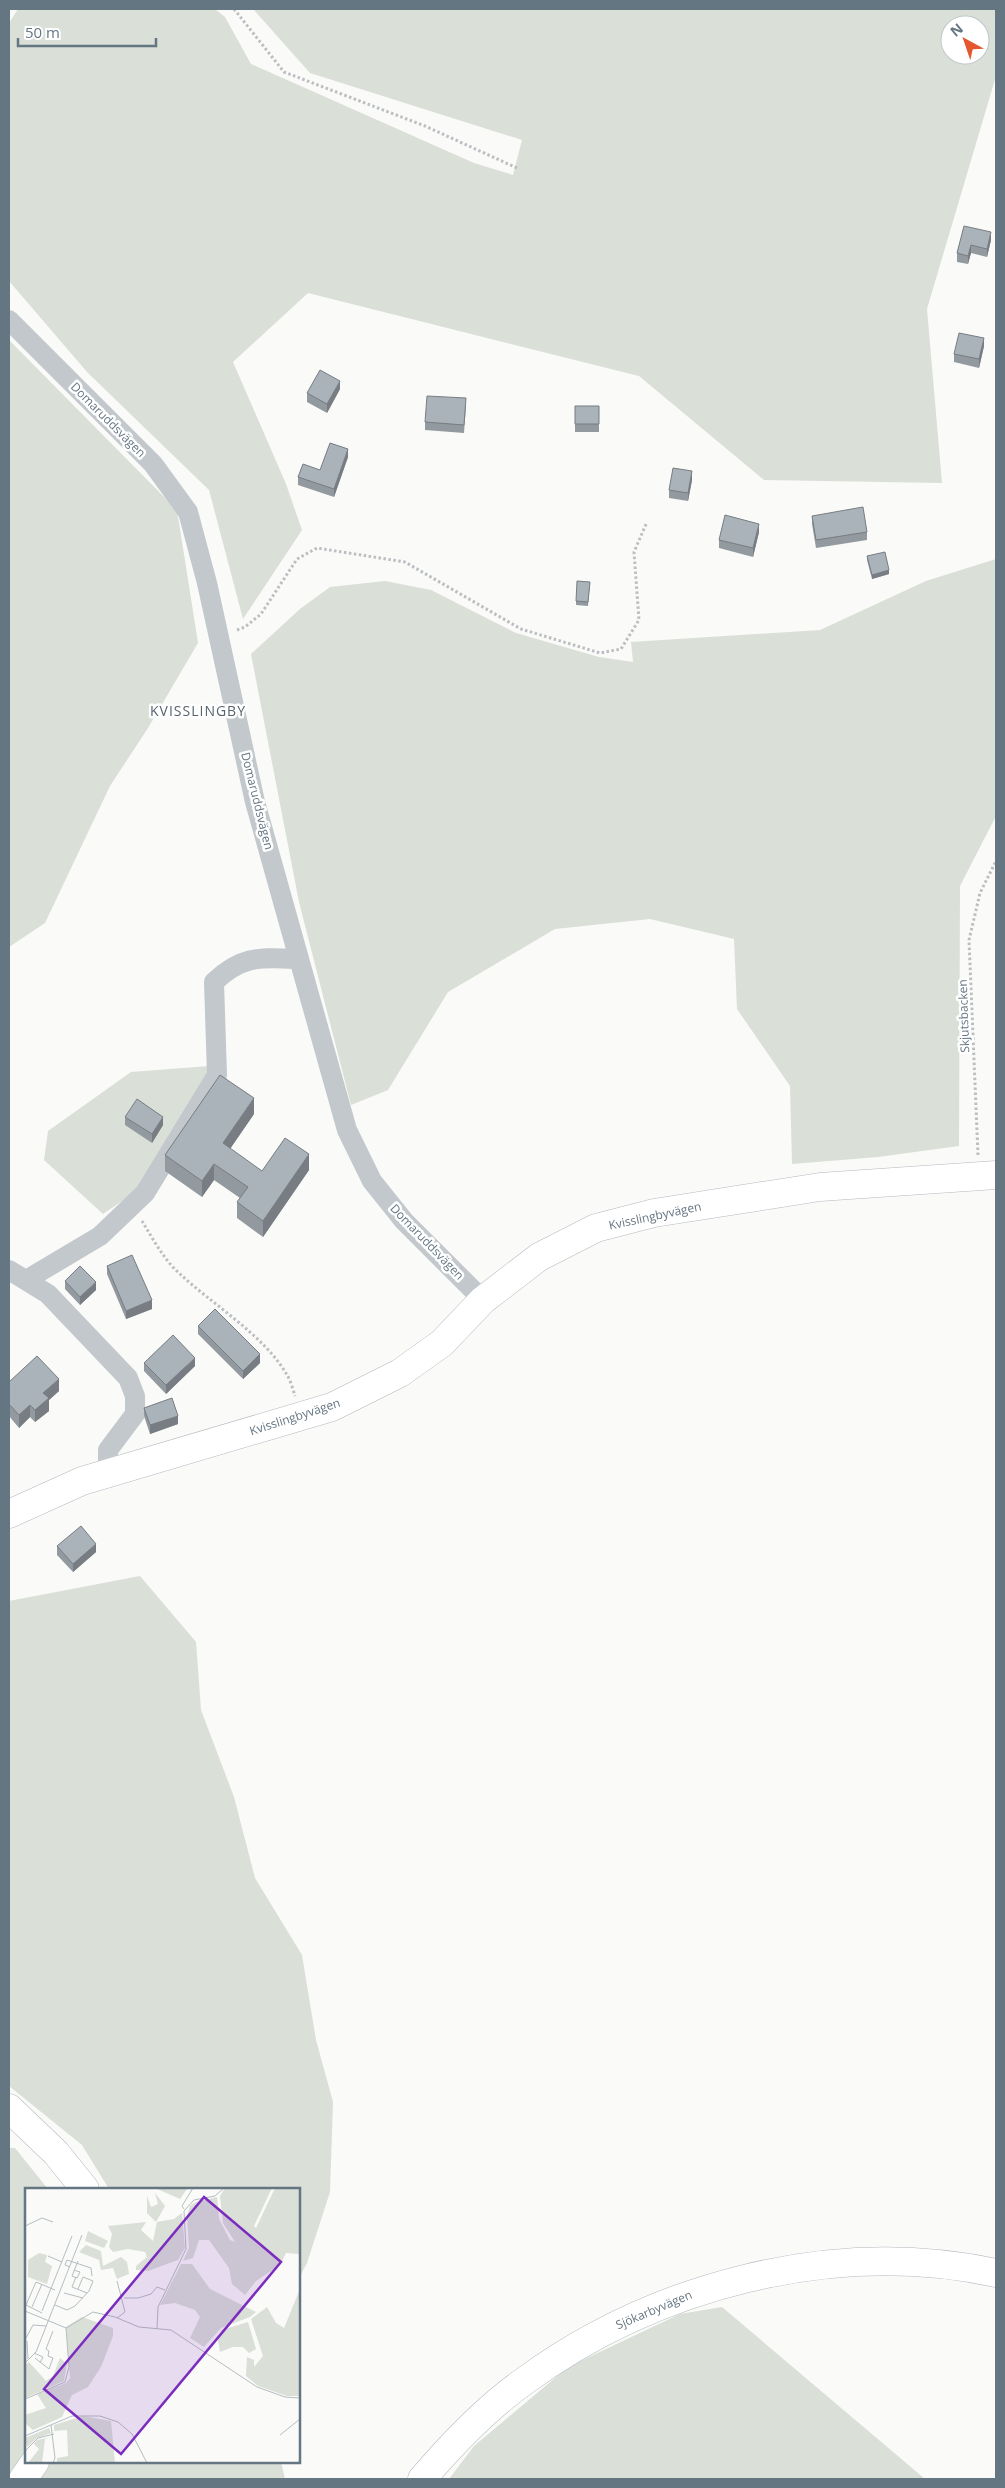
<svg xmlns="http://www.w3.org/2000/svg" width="1005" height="2488" font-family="'Open Sans',sans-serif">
  <rect width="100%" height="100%" fill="#fafaf8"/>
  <!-- green -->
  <path fill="#dadfd7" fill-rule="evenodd" d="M 18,9 L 215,9 L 225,17 L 251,64 L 474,163 L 513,175 L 522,140 L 310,73 L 253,9 L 996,9 L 996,76 L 927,309 L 942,483 L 764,480 L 639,376 L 308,293 L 233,362 L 286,484 L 302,530 L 243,619 L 209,490 L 87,372 L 9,281 L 9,23 ZM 950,25 L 980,25 L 980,55 L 950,55 Z
    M 9,340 L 177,510 L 198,643 L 148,728 L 110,786 L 45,923 L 9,947 Z
    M 996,559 L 996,816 L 960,886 L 959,1146 L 878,1157 L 792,1164 L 790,1086 L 737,1009 L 734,939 L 650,919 L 555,929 L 448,992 L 388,1090 L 351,1105 L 299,902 L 251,654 L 300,609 L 330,587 L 385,581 L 431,590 L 516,633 L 599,657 L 633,662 L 631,642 L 820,630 L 926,581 Z
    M 209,1066 L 207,1082 L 140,1189 L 103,1214 L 44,1160 L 48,1131 L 131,1072 Z
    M 140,1576 L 196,1642 L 201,1710 L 234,1797 L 255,1878 L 302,1955 L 316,2040 L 333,2102 L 330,2192 L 307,2263 L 299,2278 L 299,2189 L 109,2189 L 82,2145 L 9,2086 L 9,1601 Z
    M 9,2148 L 15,2148 L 48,2189 L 26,2189 L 26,2462 L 18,2479 L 9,2479 Z
    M 722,2307 L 925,2479 L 449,2479 L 474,2446 L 568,2367 L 680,2314 Z
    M 51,2462 L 281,2462 L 285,2479 L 40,2479 Z"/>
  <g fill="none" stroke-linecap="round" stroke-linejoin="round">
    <defs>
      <path id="secondary" d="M 9,1514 L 82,1481 L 332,1407 L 400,1373 L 442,1343 L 483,1300 L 539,1257 L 596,1228 L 654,1213 L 820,1187 L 996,1175
        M 9,2108 L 56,2153 L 85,2189
        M 23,2479 L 35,2462
        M 422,2479 C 452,2444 485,2409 523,2382 C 655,2285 834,2238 996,2273"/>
    </defs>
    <!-- secondary casing -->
    <use href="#secondary" stroke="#b3babf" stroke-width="29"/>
    <!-- path -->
    <path stroke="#bbbfc2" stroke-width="3" stroke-dasharray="2.5 2.5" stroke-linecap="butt" d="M 234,9 L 284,72 L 425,126 L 517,168
      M 237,630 L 245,627 L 261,614 L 297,559 L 317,548 L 405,562 L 521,629 L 600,653 L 621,649 L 639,620 L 634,552 L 647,522
      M 978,1155 L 969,940 L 980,893 L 996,861
      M 142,1221 C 153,1239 164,1260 180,1274 C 212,1304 265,1336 287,1375 C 291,1381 293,1390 295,1396"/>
    <!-- street -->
    <path stroke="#c3c8cc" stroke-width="20" d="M 9,320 L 153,464 L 188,512 L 207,583 L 255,802 L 347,1130 L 372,1181 L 404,1221 L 483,1300
      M 9,1270 L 48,1294 L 128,1378 L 135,1396 L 135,1414 L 108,1450 L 108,1472
      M 26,1280 L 100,1236 L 145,1193 L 217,1075 L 214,982 C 243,954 262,958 299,959"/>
    <!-- secondary -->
    <use href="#secondary" stroke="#fff" stroke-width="28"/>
  </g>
  <!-- wall -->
  <path fill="#929a9f" d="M 964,226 L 991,240 L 987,257 L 971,253 L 968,264 L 957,262 L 957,253 Z
    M 984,346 L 979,368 L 954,362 L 954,354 Z
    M 340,389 L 327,413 L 307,402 L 307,393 Z
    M 466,406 L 464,433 L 425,430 L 425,422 Z
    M 575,406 L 599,406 L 599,432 L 575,432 Z
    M 348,457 L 334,497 L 298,485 L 298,477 L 320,470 Z
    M 692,480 L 688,501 L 669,498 L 669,490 Z
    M 812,516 L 867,532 L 867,540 L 816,548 L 812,524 Z
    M 759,532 L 753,557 L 719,548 L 719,540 Z
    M 867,556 L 889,574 L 872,579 L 867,560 Z
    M 590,582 L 588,606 L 576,605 L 576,601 Z
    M 254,1114 L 230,1149 L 262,1171 L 309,1170 L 263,1237 L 237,1218 L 237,1202 L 240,1198 L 214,1180 L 202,1197 L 165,1171 L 165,1155 Z
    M 125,1117 L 163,1125 L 152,1143 L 125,1125 Z
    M 107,1266 L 152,1309 L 126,1319 L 107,1274 Z
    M 65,1281 L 96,1290 L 80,1305 L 65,1289 Z
    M 198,1326 L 260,1363 L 243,1379 L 198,1334 Z
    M 144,1363 L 195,1366 L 166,1394 L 144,1371 Z
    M 9,1382 L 59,1391 L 49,1400 L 49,1411 L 35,1422 L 30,1417 L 19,1428 L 9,1416 Z
    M 144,1408 L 178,1424 L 150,1434 L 144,1416 Z
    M 57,1546 L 96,1552 L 73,1572 L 57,1555 Z"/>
  <!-- shaded-wall -->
  <path fill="#777d82" d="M 991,232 L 991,240 L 987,257 L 987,249 Z
    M 971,245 L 971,253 L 968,264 L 968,256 Z
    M 984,338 L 984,346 L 979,368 L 979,359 Z
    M 340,381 L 340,389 L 327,413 L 327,404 Z
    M 348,449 L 348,457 L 334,497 L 334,489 Z
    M 692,471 L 692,480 L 688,501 L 688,493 Z
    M 759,524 L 759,532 L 753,557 L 753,548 Z
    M 889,570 L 889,574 L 872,579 L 872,575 Z
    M 254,1098 L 254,1114 L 223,1159 L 223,1143 Z
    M 163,1117 L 163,1125 L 152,1143 L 152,1134 Z
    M 309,1154 L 309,1170 L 263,1237 L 263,1221 Z
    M 214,1164 L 214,1180 L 202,1197 L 202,1181 Z
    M 96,1282 L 96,1290 L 80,1305 L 80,1297 Z
    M 10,1293 L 10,1305 L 9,1307 L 9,1295 Z
    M 152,1300 L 152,1309 L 126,1319 L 126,1311 Z
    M 260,1354 L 260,1363 L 243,1379 L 243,1371 Z
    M 195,1358 L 195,1366 L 166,1394 L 166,1385 Z
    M 59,1379 L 59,1391 L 49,1400 L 49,1411 L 35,1422 L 35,1410 L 43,1393 Z
    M 30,1405 L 30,1417 L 19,1428 L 19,1415 Z
    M 178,1416 L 178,1424 L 150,1434 L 150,1425 Z
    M 96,1544 L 96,1552 L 73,1572 L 73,1564 Z"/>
  <!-- building -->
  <path fill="#aab3b9" stroke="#777d82" d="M 964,226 L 991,232 L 987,249 L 971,245 L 968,256 L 957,253 Z
    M 959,333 L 984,338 L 979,359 L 954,354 Z
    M 320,370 L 340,381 L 327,404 L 307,393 Z
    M 427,396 L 466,398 L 464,425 L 425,422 Z
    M 575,406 L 599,406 L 599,424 L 575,424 Z
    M 330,443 L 348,449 L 334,489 L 298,477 L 303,464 L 320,470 Z
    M 673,468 L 692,471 L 688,493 L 669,490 Z
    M 863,507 L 867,532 L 816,540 L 812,516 Z
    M 725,515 L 759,524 L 753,548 L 719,540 Z
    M 885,552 L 889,570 L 872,575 L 867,556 Z
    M 577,581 L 590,582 L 588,602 L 576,601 Z
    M 220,1075 L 254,1098 L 223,1143 L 262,1171 L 285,1138 L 309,1154 L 263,1221 L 237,1202 L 248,1187 L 214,1164 L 202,1181 L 165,1155 Z
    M 137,1099 L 163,1117 L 152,1134 L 125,1117 Z
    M 132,1255 L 152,1300 L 126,1311 L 107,1266 Z
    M 80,1266 L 96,1282 L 80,1297 L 65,1281 Z
    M 215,1309 L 260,1354 L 243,1371 L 198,1326 Z
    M 173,1335 L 195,1358 L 166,1385 L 144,1363 Z
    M 37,1356 L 59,1379 L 43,1393 L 49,1398 L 35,1410 L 30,1405 L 19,1415 L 9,1404 L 9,1382 Z
    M 172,1398 L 178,1416 L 150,1425 L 144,1408 Z
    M 81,1526 L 96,1544 L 73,1564 L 57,1546 Z"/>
  <g text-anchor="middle" stroke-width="5" stroke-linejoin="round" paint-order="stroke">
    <!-- street labels -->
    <g font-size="12" fill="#657683" stroke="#fff">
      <text transform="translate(108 420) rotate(45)" y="4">Domaruddsvägen</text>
      <text transform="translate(257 801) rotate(76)" y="4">Domaruddsvägen</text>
      <text transform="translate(964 1016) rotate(-92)" y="4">Skjutsbacken</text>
      <text transform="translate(655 1216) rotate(-12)" y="4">Kvisslingbyvägen</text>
      <text transform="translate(427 1242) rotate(46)" y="4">Domaruddsvägen</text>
      <text transform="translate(295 1417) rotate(-18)" y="4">Kvisslingbyvägen</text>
      <text transform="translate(654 2310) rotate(-23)" y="4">Sjökarbyvägen</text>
    </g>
    <!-- neighbourhood labels -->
    <g font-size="14" letter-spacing="1" fill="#57646e" stroke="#fff">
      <text x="198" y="716">KVISSLINGBY</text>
    </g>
  </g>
  <!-- overview -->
  <g transform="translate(25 2188)">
    <rect width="275" height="275" fill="#fafaf8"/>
    <path d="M 130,0 L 161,0 L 162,1 L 155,11 ZM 200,0 L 247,0 L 229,38 L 231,40 L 250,0 L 275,0 L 275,66 L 261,65 L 255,77 L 231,93 L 220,107 L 207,96 L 204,80 L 184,52 L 174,52 L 168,70 L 158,73 L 164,60 L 162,27 L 165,18 L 171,14 L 192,9 L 194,31 L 205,52 L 210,54 L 198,35 L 195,8 ZM 130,5 L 140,18 L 131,34 L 122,25 L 122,8 L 126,19 L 133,16 ZM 157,25 L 160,60 L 153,72 L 123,83 L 111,82 L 111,78 L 122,69 L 120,64 L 103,61 L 88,64 L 84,59 L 87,46 L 83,38 L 121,34 L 116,42 L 128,53 L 132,34 L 149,31 ZM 63,43 L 83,53 L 79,60 L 60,53 ZM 61,57 L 76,63 L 78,78 L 96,69 L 102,74 L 104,86 L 92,91 L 88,80 L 76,82 L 74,72 L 54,64 ZM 14,65 L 22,67 L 20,74 L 27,78 L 22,96 L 3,89 L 3,72 ZM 156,76 L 167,76 L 185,101 L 231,124 L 225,129 L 196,140 L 179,159 L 165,150 L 175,129 L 170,122 L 150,115 L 135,117 ZM 275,101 L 275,208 L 262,208 L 233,198 L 221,188 L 222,169 L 229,172 L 229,179 L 238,168 L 226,131 L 242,119 L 251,135 L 259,140 ZM 57,129 L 88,140 L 88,148 L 76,179 L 63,199 L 47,207 L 37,229 L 8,242 L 0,235 L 0,227 L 21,220 L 12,206 L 41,195 L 45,190 L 41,139 ZM 223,134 L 231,161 L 224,165 L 218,159 L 208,159 L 195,164 L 193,152 L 197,142 ZM 35,170 L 42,176 L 39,193 L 0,210 L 0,177 L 4,174 L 21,193 L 28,188 ZM 58,228 L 86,233 L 90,275 L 32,274 L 32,270 L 43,268 L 42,242 L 29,243 L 29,237 ZM 24,240 L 26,245 L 12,250 L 2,259 L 0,250 ZM 27,249 L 20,251 L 17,275 L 3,275 L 14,261 L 9,256 L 12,252 Z" fill="#dadfd7"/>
    <path fill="none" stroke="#b5bdc2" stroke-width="1" d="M 159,21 L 157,18 L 168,0M 0,38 L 17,30 L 28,34M 23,68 L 37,74M 45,79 L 40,77 L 42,72 L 66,80 L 67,88M 49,82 L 55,84 L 52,90 L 47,88 L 53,73M 51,89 L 47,99 L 62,105M 92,93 L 100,124 L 92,130M 39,105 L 58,110M 99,110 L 113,110 L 126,106 L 132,99 L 140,102M 1,117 L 11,94 L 30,102M 30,117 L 42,122 L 50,118 L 64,103 L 68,93 L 58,89 L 53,101M 7,119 L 17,96M 0,120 L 1,117 L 17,125M 0,123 L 41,140M 17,123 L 47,48M 132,141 L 133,119 L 161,61 L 159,23 L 169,12 L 190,8 L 199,0M 1,150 L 8,137 L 21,138M 2,153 L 3,171M 9,165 L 18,169 L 15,175M 10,170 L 24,181 L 28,170 L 23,168 L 24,163 L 21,161 L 28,143M 0,175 L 11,164 L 57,47M 0,211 L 40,194 L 44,179 L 41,140 L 68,124 L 90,129 L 114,139 L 146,142 L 232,199 L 260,209 L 275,210M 26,237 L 30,270 L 28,275M 255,247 L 275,231M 0,248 L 47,228 L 75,228 L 93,234 L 107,246 L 122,275M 0,263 L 13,250 L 29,246"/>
    <path fill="#7b2cbf" fill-opacity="0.15" stroke="#7b2cbf" stroke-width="2.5" d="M 179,9 L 256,74 L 96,266 L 19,201 Z"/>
    <rect width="275" height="275" fill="none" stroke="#657683" stroke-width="2.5"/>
  </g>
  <!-- border -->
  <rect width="1005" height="2488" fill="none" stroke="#657683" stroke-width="20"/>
  <!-- north arrow -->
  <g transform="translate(965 40) rotate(320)"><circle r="24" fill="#ffffff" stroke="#c1c8cd"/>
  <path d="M0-4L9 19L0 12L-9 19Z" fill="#e4572e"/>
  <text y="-8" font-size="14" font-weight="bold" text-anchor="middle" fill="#657683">N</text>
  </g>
  <!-- scale -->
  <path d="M18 38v8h138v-8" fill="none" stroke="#657683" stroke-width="2.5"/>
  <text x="25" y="38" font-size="15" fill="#657683" stroke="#ffffff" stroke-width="4" paint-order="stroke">50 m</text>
</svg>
